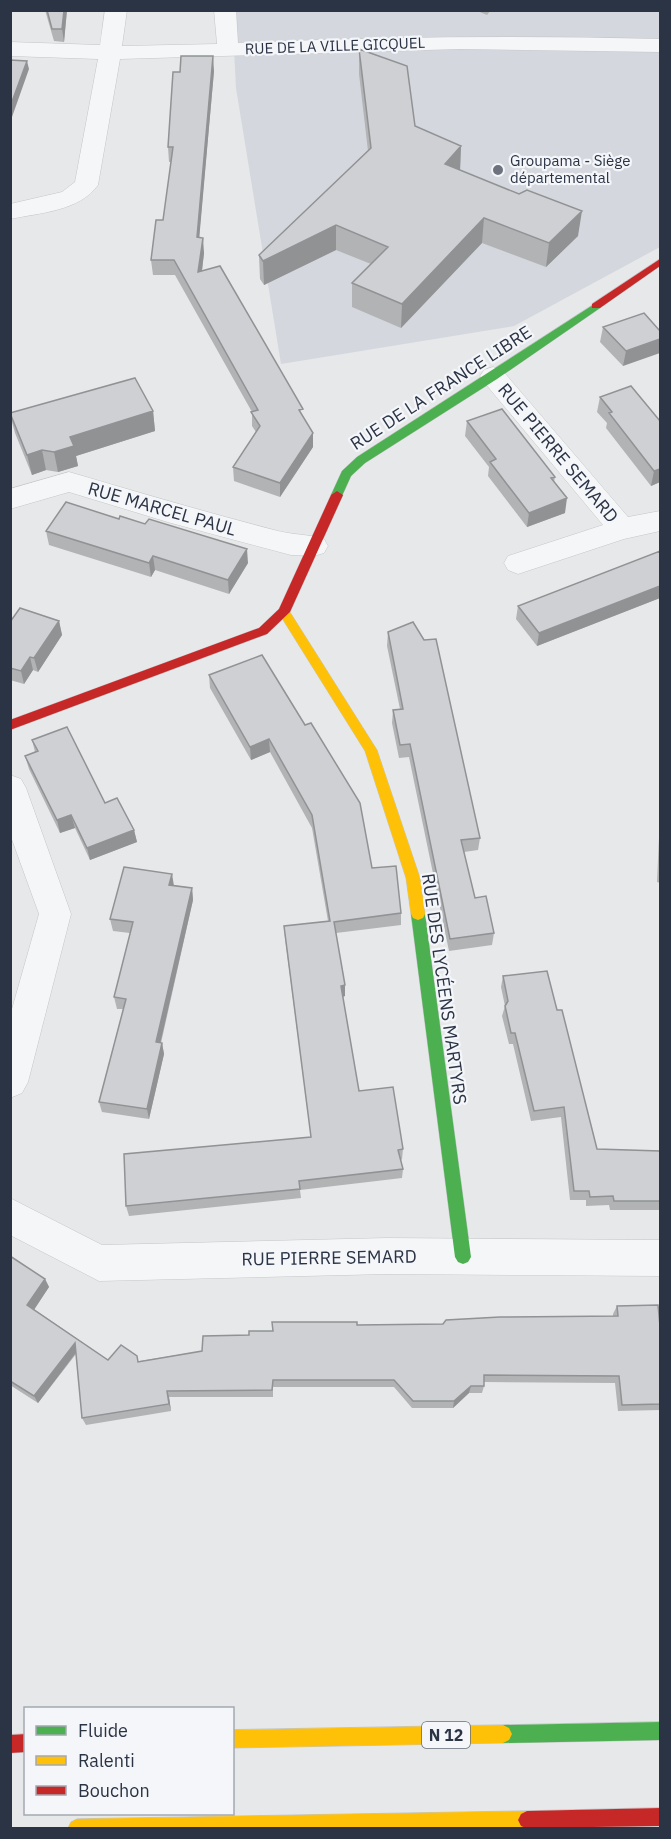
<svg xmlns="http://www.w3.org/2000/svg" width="671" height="1839" font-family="'IBM Plex Sans',sans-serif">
  <rect width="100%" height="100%" fill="#e6e8ea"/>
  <!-- built -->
  <path fill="#d4d7dd" d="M 232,11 L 660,11 L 660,247 L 514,326 L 281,364 L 236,88 Z"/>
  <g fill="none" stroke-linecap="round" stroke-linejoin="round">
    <defs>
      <path id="street" d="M 105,10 L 127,10 L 122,46 L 217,44 L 214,10 L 236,10 L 238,43 C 380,37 518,35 660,39 L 660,52 L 460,49 L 120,59 L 98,185 C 80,211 39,213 10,219 L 10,204 L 62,192 L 75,182 L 98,59 L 10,56 L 10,42 L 100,45 Z
        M 493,367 L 502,370 L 628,517 L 660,511 L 660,531 L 624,539 L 518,574 L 508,570 L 504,563 L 508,556 L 603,525 L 484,382 L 480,376 L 484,370 Z
        M 69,472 C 137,492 205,512 274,530 C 291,535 308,534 324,539 L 328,546 L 324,553 L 314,556 L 291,555 L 171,523 L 69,492 L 10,509 L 10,489 Z
        M 10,775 L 21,779 L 26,788 L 71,914 L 28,1082 L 22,1093 L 10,1098 L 10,1016 L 39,914 L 10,834 Z
        M 10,1198 L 102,1245 L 387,1238 L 660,1240 L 660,1276 L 387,1274 L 99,1281 L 10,1235 Z"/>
      <path id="fast" d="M 596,303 L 601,306 L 600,308 L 497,379 L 365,463 L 351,476 L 341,498 L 333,498 L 331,495 L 342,471 L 357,457 Z
        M 418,908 L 423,910 L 425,914 L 471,1257 L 468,1262 L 463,1264 L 458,1262 L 455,1257 L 411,914 L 413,910 Z
        M 660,1722 L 660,1740 L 503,1743 L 497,1740 L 494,1734 L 497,1728 L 503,1725 Z"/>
      <path id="slow" d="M 284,607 L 288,609 L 377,750 L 420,878 L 425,914 L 423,918 L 418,920 L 413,918 L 411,914 L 406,878 L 365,751 L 280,615 L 278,612 L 280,609 Z
        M 503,1725 L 509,1728 L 512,1734 L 509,1740 L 503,1743 L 232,1748 L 232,1730 Z
        M 527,1811 L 533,1814 L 536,1820 L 533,1826 L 528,1828 L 68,1828 L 71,1822 L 77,1819 Z"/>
      <path id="jam" d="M 660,259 L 660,266 L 600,308 L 592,308 L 592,304 Z
        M 337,491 L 343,495 L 290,612 L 267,634 L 10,730 L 10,720 L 259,628 L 279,609 L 331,495 Z
        M 26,1734 L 26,1752 L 10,1753 L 10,1735 Z
        M 660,1808 L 660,1826 L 526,1828 L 521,1826 L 518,1820 L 521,1814 L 527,1811 Z"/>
    </defs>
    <!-- street casing -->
    <use href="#street" stroke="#c4c6c8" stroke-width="1"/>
    <!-- fast casing -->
    <use href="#fast" stroke="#c4c6c8" stroke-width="1"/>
    <!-- slow casing -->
    <use href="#slow" stroke="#c4c6c8" stroke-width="1"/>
    <!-- jam casing -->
    <use href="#jam" stroke="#c4c6c8" stroke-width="1"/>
    <!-- street -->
    <use href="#street" fill="#f5f6f7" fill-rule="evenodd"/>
    <!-- fast -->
    <use href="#fast" fill="#4caf50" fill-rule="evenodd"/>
    <!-- slow -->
    <use href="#slow" fill="#ffc107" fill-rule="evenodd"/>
    <!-- jam -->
    <use href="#jam" fill="#c62828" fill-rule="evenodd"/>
  </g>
  <!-- wall -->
  <path fill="#b1b3b5" d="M 45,10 L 67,10 L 64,42 L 54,41 Z
    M 475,10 L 491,10 L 487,15 Z
    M 359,49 L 415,126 L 461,146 L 460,170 L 578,236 L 546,267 L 482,243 L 401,328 L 352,307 L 352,283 L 371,264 L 336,250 L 264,285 L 260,279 L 259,255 L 368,151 L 359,74 Z
    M 214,71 L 199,237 L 204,253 L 202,271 L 303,417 L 313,433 L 313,447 L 280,497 L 234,481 L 233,467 L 256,432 L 252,426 L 252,412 L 175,275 L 153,275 L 151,260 L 163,220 L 171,162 L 169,162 L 168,147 Z
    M 603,327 L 660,331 L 623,366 L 600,342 Z
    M 631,386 L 660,482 L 651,486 L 606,428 L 607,423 L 597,412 L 600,397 Z
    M 153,411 L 155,431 L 76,456 L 78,466 L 58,472 L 46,470 L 32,475 L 15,433 L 10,415 Z
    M 467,421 L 555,477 L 554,482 L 565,513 L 527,527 L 488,476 L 489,467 L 465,436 Z
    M 46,531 L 248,563 L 229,594 L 155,570 L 151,577 L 49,545 Z
    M 660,551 L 660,598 L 537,646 L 516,619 L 518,606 Z
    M 59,621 L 62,635 L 38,672 L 33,670 L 24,684 L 10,680 L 10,622 Z
    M 388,632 L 480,838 L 478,850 L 464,852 L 475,898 L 494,933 L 492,945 L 449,951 L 409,757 L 399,758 L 392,723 L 393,710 L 400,709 L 387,646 Z
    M 262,655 L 372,868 L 401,913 L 401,925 L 336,933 L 345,985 L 345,996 L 343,997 L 359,1091 L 403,1149 L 402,1159 L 401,1160 L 403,1169 L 402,1178 L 300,1190 L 301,1198 L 129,1216 L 126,1206 L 311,1137 L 285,938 L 284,926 L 328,921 L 312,828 L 270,752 L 251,760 L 210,688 L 209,675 Z
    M 32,740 L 105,803 L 134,830 L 137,842 L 90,860 L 75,828 L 60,833 L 29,769 L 25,756 L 35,752 Z
    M 660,815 L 660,883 L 657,882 Z
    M 173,885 L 192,888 L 193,900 L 161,1043 L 162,1043 L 164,1054 L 149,1119 L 102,1112 L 99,1102 L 123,1009 L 117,1009 L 114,997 L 130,933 L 113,931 L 110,919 Z
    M 503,976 L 557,1010 L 597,1149 L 660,1151 L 660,1210 L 610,1210 L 609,1205 L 586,1206 L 586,1200 L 570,1200 L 561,1117 L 531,1121 L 513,1044 L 509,1044 L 502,1016 L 505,1006 L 501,987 Z
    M 10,1256 L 45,1279 L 49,1287 L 34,1309 L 108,1360 L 139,1361 L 202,1351 L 249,1335 L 273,1331 L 357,1325 L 443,1324 L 613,1316 L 613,1314 L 617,1306 L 660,1326 L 660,1410 L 618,1411 L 615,1383 L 484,1382 L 484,1386 L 482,1393 L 469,1393 L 453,1408 L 412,1408 L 394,1387 L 273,1387 L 273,1397 L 169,1397 L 171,1411 L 86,1425 L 82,1418 L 76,1354 L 38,1403 L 10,1385 Z"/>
  <!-- shaded-wall -->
  <path fill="#909294" d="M 64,10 L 67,10 L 64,42 L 62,29 Z
    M 213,56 L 214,71 L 198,252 L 197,237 Z
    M 27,61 L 29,69 L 12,117 L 10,107 Z
    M 461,146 L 460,171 L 445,164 Z
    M 582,211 L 578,236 L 546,267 L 549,243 Z
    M 484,218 L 482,243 L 401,328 L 402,304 Z
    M 336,225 L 336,250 L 264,285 L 263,261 Z
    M 203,238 L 204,253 L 200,287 L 198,272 Z
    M 660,339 L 660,353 L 623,366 L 626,351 Z
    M 153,411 L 155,431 L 76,456 L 78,466 L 58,472 L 54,452 L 70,437 Z
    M 313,433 L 313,447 L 280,497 L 280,483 Z
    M 42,450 L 46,470 L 32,475 L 27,455 Z
    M 660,469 L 660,482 L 651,486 L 654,471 Z
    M 567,498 L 565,513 L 527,527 L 529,513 Z
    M 247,549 L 248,563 L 229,594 L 228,580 Z
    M 153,556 L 155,570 L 151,577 L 149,563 Z
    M 660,586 L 660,598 L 537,646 L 539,633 Z
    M 59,621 L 62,635 L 38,672 L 34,658 Z
    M 30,657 L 33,670 L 24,684 L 21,671 Z
    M 269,739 L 270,752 L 251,760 L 250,747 Z
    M 71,815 L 75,828 L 60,833 L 57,820 Z
    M 134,830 L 137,842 L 90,860 L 87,848 Z
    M 172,874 L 174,886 L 169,885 Z
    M 192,888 L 193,900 L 158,1053 L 156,1042 Z
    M 345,985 L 345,996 L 341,997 L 341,986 Z
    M 162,1043 L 164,1054 L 149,1119 L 147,1109 Z
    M 45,1279 L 49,1287 L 32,1313 L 27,1305 Z
    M 75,1343 L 78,1350 L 38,1403 L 34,1396 Z
    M 471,1386 L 469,1393 L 453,1408 L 454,1401 Z
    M 167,1391 L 169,1397 L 171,1411 L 169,1404 Z"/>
  <!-- building -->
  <path fill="#ced0d3" stroke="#909294" stroke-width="1.5" d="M 47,10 L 64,10 L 62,29 L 52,29 Z
    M 359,49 L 407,66 L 415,126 L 461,146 L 445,164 L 519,194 L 527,190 L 582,211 L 549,243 L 484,218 L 402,304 L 352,283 L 388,247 L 336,225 L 263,261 L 259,255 L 371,148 Z
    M 181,56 L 213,56 L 197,237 L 203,238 L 198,272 L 220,266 L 303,409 L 299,410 L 313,433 L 280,483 L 233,467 L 260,426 L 251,412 L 258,410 L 174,260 L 151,260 L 156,220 L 163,220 L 173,147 L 168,147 L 173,72 L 180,72 Z
    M 10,60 L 27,61 L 10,107 Z
    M 644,313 L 660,331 L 660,339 L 626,351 L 603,327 Z
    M 135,378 L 153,411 L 70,437 L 74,446 L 54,452 L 42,450 L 27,455 L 10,413 Z
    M 631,386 L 660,421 L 660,469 L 654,471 L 609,413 L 612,412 L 600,397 Z
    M 502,409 L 555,477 L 551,478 L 567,498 L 529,513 L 490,462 L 496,459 L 467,421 Z
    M 66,502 L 119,519 L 120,516 L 145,524 L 149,519 L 247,549 L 228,580 L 153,556 L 149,563 L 46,531 Z
    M 660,551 L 660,586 L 539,633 L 518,606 Z
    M 20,608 L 59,621 L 34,658 L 30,657 L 21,671 L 10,668 L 10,622 Z
    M 413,622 L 424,640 L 436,639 L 480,838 L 461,840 L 475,898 L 486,896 L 494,933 L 450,939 L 410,744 L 400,745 L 393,710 L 403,709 L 388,632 Z
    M 262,655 L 305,725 L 311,723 L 360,803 L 372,868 L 396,866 L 401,913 L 334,922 L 345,985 L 341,986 L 359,1091 L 393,1087 L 403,1149 L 398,1150 L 403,1169 L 299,1181 L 300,1189 L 126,1206 L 124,1154 L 311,1137 L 284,926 L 330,921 L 312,815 L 269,739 L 250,747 L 209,675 Z
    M 67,727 L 105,803 L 117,798 L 134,830 L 87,848 L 71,815 L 57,820 L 25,756 L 38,751 L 32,740 Z
    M 124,867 L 172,874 L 169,885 L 192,888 L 156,1042 L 162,1043 L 147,1109 L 99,1102 L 126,999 L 114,997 L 133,922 L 110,919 Z
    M 547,971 L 557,1010 L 562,1010 L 597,1149 L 660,1151 L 660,1201 L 614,1201 L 613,1196 L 590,1197 L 589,1191 L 574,1191 L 564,1107 L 534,1111 L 515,1033 L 511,1033 L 505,1006 L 508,1001 L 503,976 Z
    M 10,1256 L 45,1279 L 27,1305 L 108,1360 L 121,1345 L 137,1356 L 138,1362 L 202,1351 L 203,1336 L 249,1335 L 249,1331 L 273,1331 L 272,1322 L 357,1322 L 357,1325 L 443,1324 L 446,1320 L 500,1317 L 618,1316 L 617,1306 L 658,1305 L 660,1326 L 660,1404 L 622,1405 L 619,1376 L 484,1375 L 484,1386 L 471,1386 L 454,1401 L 413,1401 L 394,1380 L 273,1380 L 272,1390 L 167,1391 L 169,1404 L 82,1418 L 75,1343 L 34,1396 L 10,1381 Z"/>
  <!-- markers -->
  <circle fill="#6c737f" stroke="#f4f6f9" stroke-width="2" cx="498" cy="170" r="6"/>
  <g text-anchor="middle" stroke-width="4.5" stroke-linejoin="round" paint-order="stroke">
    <!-- far-street labels -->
    <g font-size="15" fill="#2b3445" stroke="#f4f6f9">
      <text transform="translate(335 46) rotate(-2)" y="5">RUE DE LA VILLE GICQUEL</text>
    </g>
    <!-- far-poi labels -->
    <g font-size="15" fill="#2b3445" stroke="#f4f6f9" text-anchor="start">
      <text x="510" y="166">Groupama - Siège<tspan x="510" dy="17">départemental</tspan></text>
    </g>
    <!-- shield labels -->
    <rect fill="#f4f6f9" stroke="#676e7b" stroke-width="1.5" x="422" y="1722" width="48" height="26" rx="4.5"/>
    <g font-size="16" font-weight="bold" fill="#2b3445">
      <text x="446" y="1741">N 12</text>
    </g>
    <!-- street labels -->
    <g font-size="18" fill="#2b3445" stroke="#f4f6f9">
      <text transform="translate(441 388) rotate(-33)" y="6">RUE DE LA FRANCE LIBRE</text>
      <text transform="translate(558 453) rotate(50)" y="6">RUE PIERRE SEMARD</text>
      <text transform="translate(162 509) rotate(16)" y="6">RUE MARCEL PAUL</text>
      <text transform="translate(444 989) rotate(82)" y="6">RUE DES LYCÉENS MARTYRS</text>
      <text transform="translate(329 1258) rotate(-1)" y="6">RUE PIERRE SEMARD</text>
    </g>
  </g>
  <!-- border -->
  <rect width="671" height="1839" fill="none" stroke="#2b3445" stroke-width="24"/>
  <!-- legend -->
  <rect x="24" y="1707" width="210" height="108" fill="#f4f6f9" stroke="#a4a8b1" stroke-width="1.5"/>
  <rect x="36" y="1726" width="30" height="9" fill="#4caf50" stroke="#a4a8b1" stroke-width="1.5"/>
  <text x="78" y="1737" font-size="18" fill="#2b3445">Fluide</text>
  <rect x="36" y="1756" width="30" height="9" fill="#ffc107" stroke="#a4a8b1" stroke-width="1.5"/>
  <text x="78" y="1767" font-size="18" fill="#2b3445">Ralenti</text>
  <rect x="36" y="1786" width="30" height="9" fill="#c62828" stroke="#a4a8b1" stroke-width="1.5"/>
  <text x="78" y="1797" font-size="18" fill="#2b3445">Bouchon</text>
</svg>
